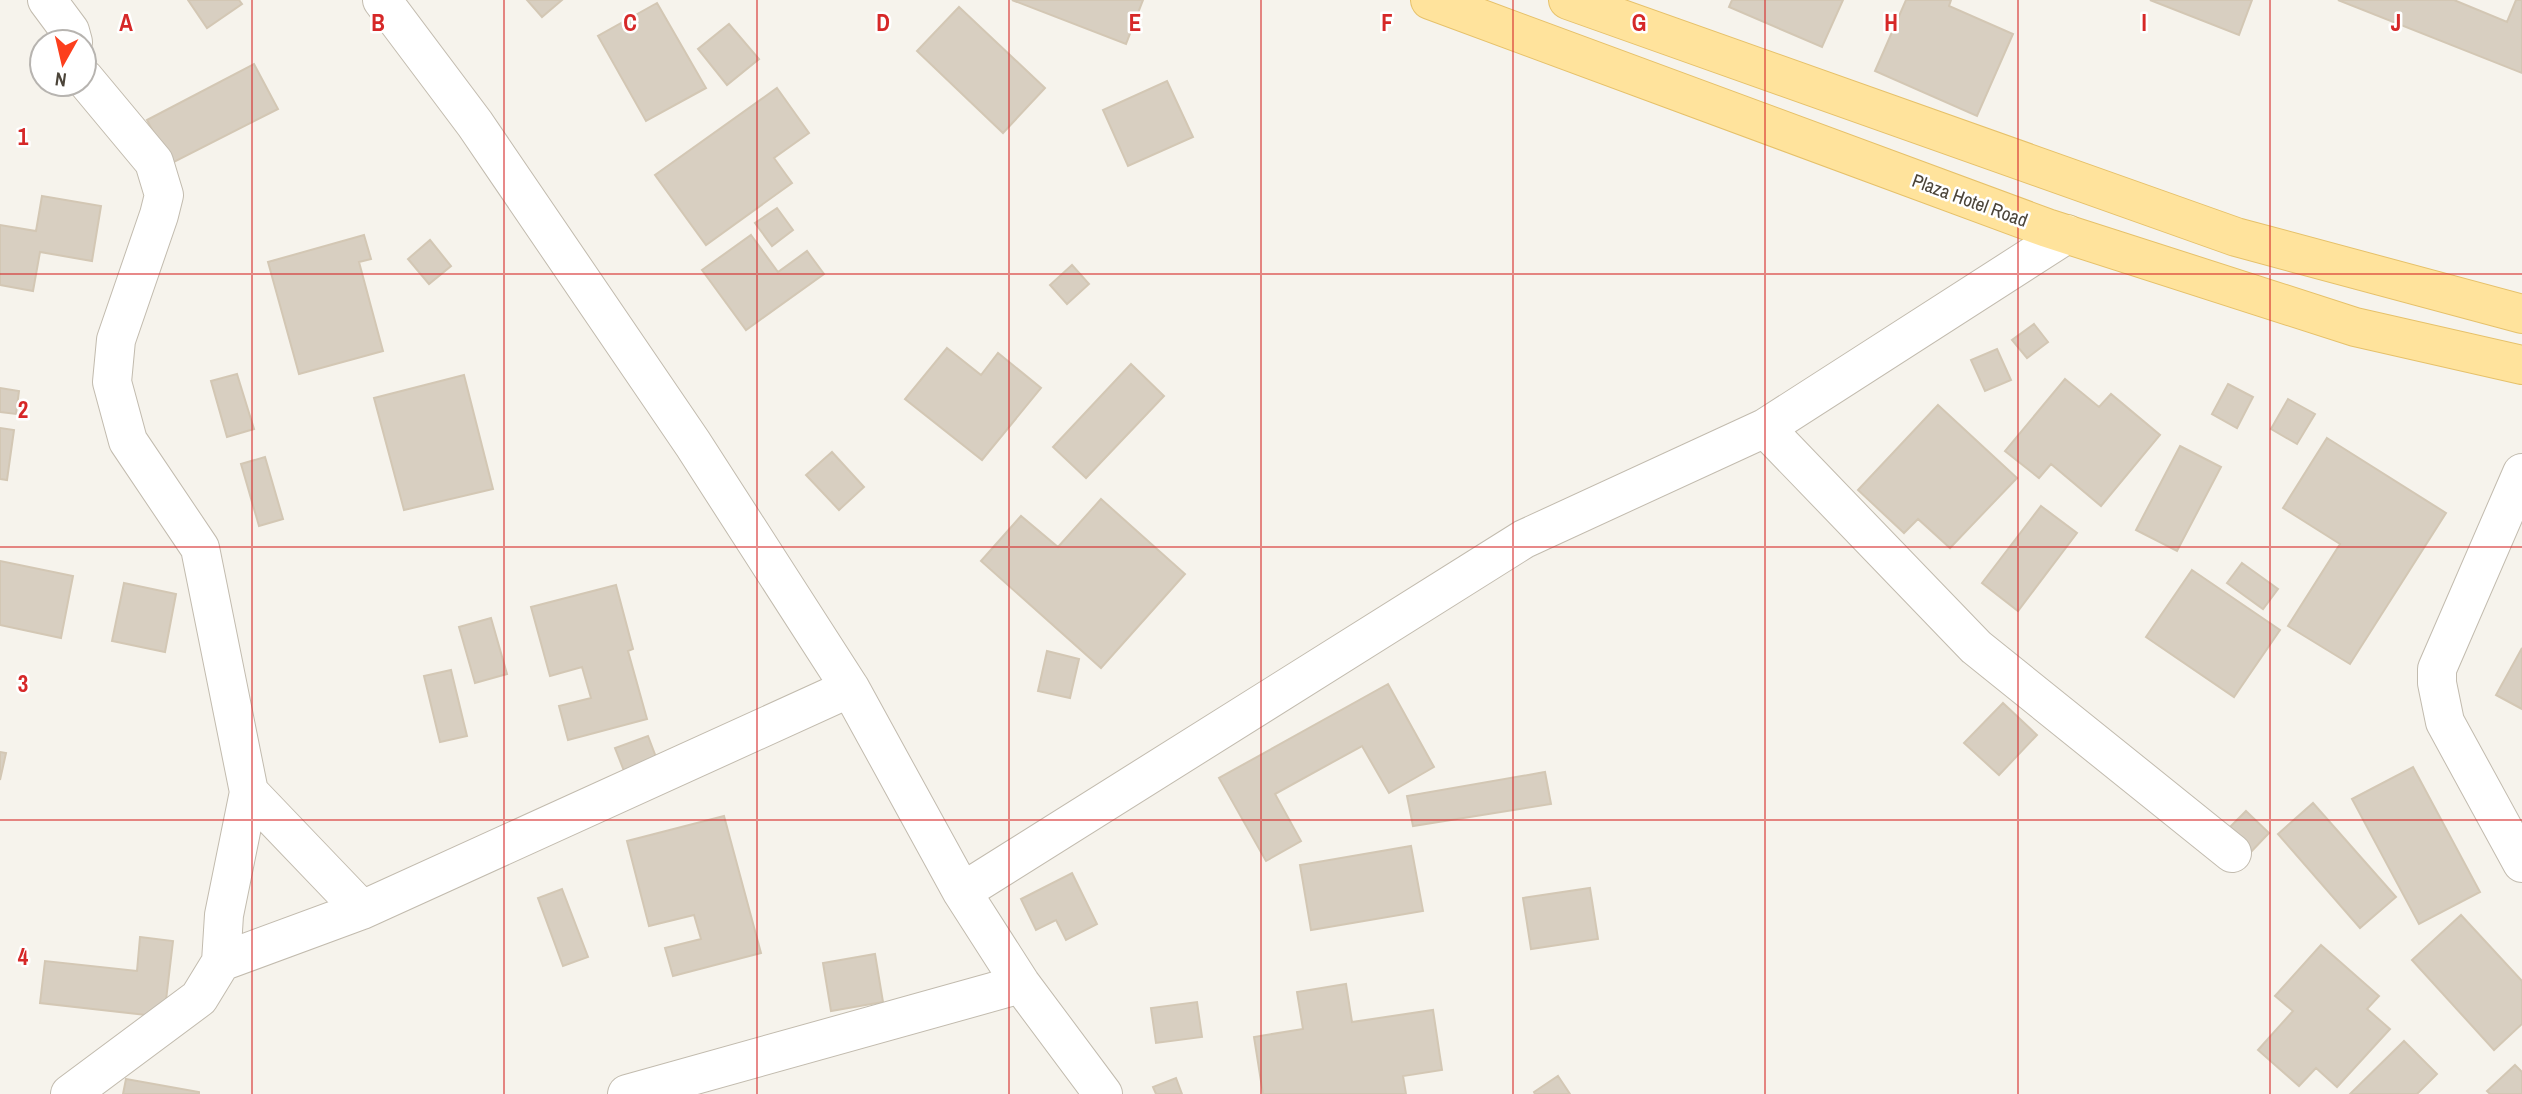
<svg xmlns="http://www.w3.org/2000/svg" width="2522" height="1094" font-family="'Archivo Narrow',sans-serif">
  <rect width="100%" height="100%" fill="#f6f3ec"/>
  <!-- building -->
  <path fill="#d8cfc1" stroke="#d3c7b4" stroke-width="2" d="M 188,0 L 239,0 L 242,4 L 207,28 Z
    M 527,0 L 562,0 L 542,17 Z
    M 1012,0 L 1143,0 L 1126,44 Z
    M 1732,0 L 1843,0 L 1822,47 L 1729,7 Z
    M 1906,0 L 1951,0 L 1949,6 L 2013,34 L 1977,116 L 1875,71 Z
    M 2150,0 L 2252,0 L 2239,35 Z
    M 2338,0 L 2454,0 L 2507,22 L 2516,0 L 2522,0 L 2522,73 Z
    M 657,3 L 706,88 L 646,121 L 598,36 Z
    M 959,7 L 1045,88 L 1003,133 L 917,51 Z
    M 729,24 L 759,59 L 727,85 L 698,49 Z
    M 254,64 L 278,109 L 170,164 L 147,120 Z
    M 1167,81 L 1193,137 L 1128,166 L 1103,110 Z
    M 777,88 L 809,133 L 774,158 L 792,183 L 706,245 L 655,175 Z
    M 42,196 L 101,206 L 92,261 L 40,252 L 33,291 L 0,285 L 0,225 L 36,231 Z
    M 777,208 L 793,230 L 772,246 L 755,223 Z
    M 364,235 L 371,259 L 359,262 L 383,351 L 299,374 L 268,262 Z
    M 751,235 L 778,272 L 807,251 L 824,274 L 746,330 L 702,270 Z
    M 430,240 L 451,266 L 429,284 L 408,259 Z
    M 1072,265 L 1089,284 L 1067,304 L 1050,285 Z
    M 2034,324 L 2048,342 L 2027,358 L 2012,340 Z
    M 947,348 L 981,375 L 998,353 L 1041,388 L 982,460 L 905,399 Z
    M 1997,349 L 2011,380 L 1985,391 L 1971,360 Z
    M 1131,364 L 1164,396 L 1086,478 L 1053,447 Z
    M 237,374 L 254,429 L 227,437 L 211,381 Z
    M 464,375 L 493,489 L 404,510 L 374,398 Z
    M 2065,379 L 2099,407 L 2111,394 L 2160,435 L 2101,506 L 2051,464 L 2039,478 L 2005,451 Z
    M 2228,384 L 2253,397 L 2237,428 L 2212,414 Z
    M 0,388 L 19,391 L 16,414 L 0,412 Z
    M 2288,399 L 2315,414 L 2297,444 L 2271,429 Z
    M 1938,405 L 2017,478 L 1950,548 L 1918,519 L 1904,533 L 1858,490 Z
    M 0,428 L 14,430 L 7,480 L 0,479 Z
    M 2327,438 L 2446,513 L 2350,664 L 2288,626 L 2340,544 L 2283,508 Z
    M 2180,446 L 2221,467 L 2177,551 L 2136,530 Z
    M 832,452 L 864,487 L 839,510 L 806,475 Z
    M 265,457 L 283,519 L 259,526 L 241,464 Z
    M 1101,499 L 1185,574 L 1101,668 L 981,561 L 1021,516 L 1058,547 Z
    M 2041,506 L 2077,533 L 2018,611 L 1982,583 Z
    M 0,561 L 73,576 L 61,638 L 0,625 Z
    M 2242,563 L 2278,589 L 2263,609 L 2227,583 Z
    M 2192,570 L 2280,630 L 2234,697 L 2146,637 Z
    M 124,583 L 176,594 L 165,652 L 112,641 Z
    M 616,585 L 633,649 L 628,651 L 647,719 L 568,740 L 559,706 L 591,698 L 582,667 L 550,676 L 531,607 Z
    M 491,618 L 507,674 L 475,683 L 459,627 Z
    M 2522,648 L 2522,709 L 2496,695 Z
    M 1047,651 L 1079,659 L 1070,698 L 1038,691 Z
    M 451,670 L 467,736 L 440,742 L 424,676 Z
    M 1388,684 L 1434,767 L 1389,793 L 1362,746 L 1275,794 L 1301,841 L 1266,861 L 1219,778 Z
    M 2003,703 L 2037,735 L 1999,775 L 1964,743 Z
    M 648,736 L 659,765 L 626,776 L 615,748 Z
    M 0,752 L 6,753 L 0,780 Z
    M 2413,767 L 2480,892 L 2419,924 L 2352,799 Z
    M 1545,772 L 1551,804 L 1413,826 L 1407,796 Z
    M 2313,803 L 2396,897 L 2360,928 L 2278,834 Z
    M 2246,811 L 2269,833 L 2248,855 L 2225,832 Z
    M 724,816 L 761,953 L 673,976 L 665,948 L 701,939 L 694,915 L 649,926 L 627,841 Z
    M 1411,846 L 1423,911 L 1311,930 L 1300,865 Z
    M 1072,873 L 1097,924 L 1066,940 L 1056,920 L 1036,930 L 1021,899 Z
    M 1590,888 L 1598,939 L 1531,949 L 1523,898 Z
    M 562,889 L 588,957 L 563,966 L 538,898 Z
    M 2461,915 L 2522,981 L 2522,1024 L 2494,1050 L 2412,960 Z
    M 140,937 L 173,941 L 164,1017 L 40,1003 L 45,961 L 137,971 Z
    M 2321,945 L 2379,996 L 2367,1009 L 2390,1029 L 2337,1087 L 2316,1068 L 2299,1086 L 2258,1050 L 2293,1011 L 2275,996 Z
    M 875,954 L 883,1002 L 831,1011 L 823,963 Z
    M 1346,984 L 1352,1022 L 1433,1010 L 1442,1070 L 1403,1076 L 1406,1094 L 1263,1094 L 1254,1037 L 1303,1029 L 1297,992 Z
    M 1197,1002 L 1202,1037 L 1156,1043 L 1151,1008 Z
    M 2404,1041 L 2437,1074 L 2417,1094 L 2350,1094 Z
    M 2515,1065 L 2522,1072 L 2522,1094 L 2490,1094 L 2487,1091 Z
    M 1558,1076 L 1570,1094 L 1535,1094 L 1534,1092 Z
    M 1176,1078 L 1182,1094 L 1156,1094 L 1153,1087 Z
    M 126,1079 L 199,1092 L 199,1094 L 123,1094 Z"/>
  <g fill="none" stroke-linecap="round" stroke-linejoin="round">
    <defs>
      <path id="minor" d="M 47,0 L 70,31 L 73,42
        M 382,0 L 475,124 L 693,444 L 850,688 L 962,892 L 1021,984 L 1103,1094
        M 1765,428 L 1976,647 L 2232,853
        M 2522,473 L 2437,669 L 2437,683 L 2445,722 L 2522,863
        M 249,792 L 362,910
        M 962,892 L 1524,539 L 1765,428 L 2067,234
        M 221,962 L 362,910 L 850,688
        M 70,1094 L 199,998 L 221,962 L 224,915 L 249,792 L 200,548 L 128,441 L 112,382 L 116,340 L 159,215 L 164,195 L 154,162 L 84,78
        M 627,1094 L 1021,984"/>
      <path id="primary" d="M 1430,0 L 2047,228 L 2355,327 L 2522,365
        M 1568,0 L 2236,237 L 2522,314"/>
    </defs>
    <!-- minor casing -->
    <use href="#minor" stroke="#c2bbae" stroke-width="40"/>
    <!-- primary casing -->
    <use href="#primary" stroke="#e6c16a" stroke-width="40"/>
    <!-- minor -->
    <use href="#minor" stroke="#fff" stroke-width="38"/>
    <!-- primary -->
    <use href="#primary" stroke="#ffe39c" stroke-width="38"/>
  </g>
  <!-- grid -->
  <path fill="none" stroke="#d62828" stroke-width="2" stroke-opacity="0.55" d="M 252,0 L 252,1094M 504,0 L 504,1094M 757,0 L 757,1094M 1009,0 L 1009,1094M 1261,0 L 1261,1094M 1513,0 L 1513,1094M 1765,0 L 1765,1094M 2018,0 L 2018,1094M 2270,0 L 2270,1094M 0,274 L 2522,274M 0,547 L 2522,547M 0,820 L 2522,820"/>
  <g text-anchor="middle" stroke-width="5" stroke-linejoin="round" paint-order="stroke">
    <!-- street labels -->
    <g font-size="19" fill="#4b4439" stroke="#fff">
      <text transform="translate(1970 200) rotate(20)" y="7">Plaza Hotel Road</text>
    </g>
  </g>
  <g font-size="23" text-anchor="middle" font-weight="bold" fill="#d62828" stroke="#fff" stroke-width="5" stroke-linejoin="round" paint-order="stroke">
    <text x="126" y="31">A</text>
    <text x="378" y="31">B</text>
    <text x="630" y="31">C</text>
    <text x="883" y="31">D</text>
    <text x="1135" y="31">E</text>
    <text x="1387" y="31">F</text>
    <text x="1639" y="31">G</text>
    <text x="1891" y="31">H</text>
    <text x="2144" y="31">I</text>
    <text x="2396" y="31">J</text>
    <text x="23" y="145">1</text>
    <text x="23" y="418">2</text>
    <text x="23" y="692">3</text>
    <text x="23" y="965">4</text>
  </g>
  <!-- north arrow -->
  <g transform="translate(63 63) rotate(188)"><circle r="33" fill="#ffffff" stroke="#b7b4b0" stroke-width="2"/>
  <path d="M0-5L12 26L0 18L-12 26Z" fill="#fc3f1d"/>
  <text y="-10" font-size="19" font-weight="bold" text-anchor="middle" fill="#4b4439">N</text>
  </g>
</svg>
